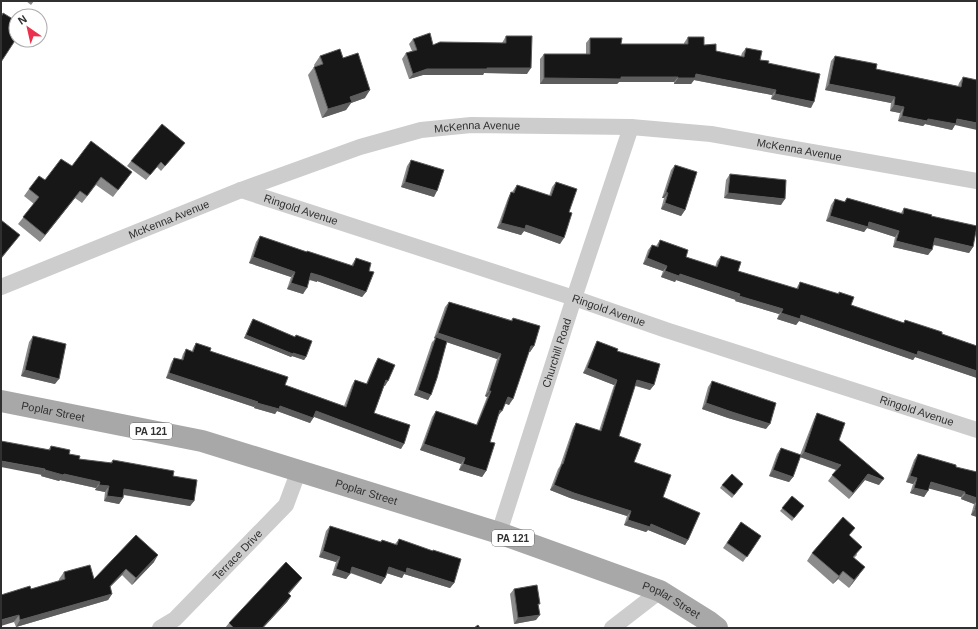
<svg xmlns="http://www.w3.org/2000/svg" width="978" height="629" font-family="Helvetica,sans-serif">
  <rect width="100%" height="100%" fill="#fff"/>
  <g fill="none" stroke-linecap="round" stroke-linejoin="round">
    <!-- street -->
    <g stroke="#cdcdcd" stroke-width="16">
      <path id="s1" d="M 241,190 L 574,298 L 666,330 L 977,430"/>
      <path id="s2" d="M 1,287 L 241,190 L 360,147 L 421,130 L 471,125 L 631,127 L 711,134 L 977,181"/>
      <path id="s3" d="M 499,533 L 574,298 L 631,127"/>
      <path id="s4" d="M 160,628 L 175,619 L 286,505 L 299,470"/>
      <path d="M 612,628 L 660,591"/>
    </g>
    <!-- primary -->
    <path stroke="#a8a8a8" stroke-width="22" id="s5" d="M 1,401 L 202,441 L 499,533 L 660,591 L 708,621 L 717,628"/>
  </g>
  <!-- wall -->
  <path fill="#8b8b8b" d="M 26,1 L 34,1 L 31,5 Z
    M 506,36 L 527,74 L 484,73 L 483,75 L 423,75 L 409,79 L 402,59 L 406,53 L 412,51 L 409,44 L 413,39 L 433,45 L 502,43 Z
    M 688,37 L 716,51 L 741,56 L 742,53 L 746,48 L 760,60 L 768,63 L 811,108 L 771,99 L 772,95 L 694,80 L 691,84 L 674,84 L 674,82 L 619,82 L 617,84 L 540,84 L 540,59 L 544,54 L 586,54 L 586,43 L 590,38 L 621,44 L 684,44 L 684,43 Z
    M 320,56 L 343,58 L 365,98 L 351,103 L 346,110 L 322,118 L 308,75 L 314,67 L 315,67 L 314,65 Z
    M 835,56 L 876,69 L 958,86 L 959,83 L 963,77 L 955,125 L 952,130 L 925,124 L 923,126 L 898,121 L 900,113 L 890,111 L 891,103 L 825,90 L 831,61 Z
    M 181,148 L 161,171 L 157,167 L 146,180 L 127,166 L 131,161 Z
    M 411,160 L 434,197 L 401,187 L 407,166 Z
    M 675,165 L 685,210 L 681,216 L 661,209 L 664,198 L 662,198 L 671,170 Z
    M 72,166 L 132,172 L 113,197 L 96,185 L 82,203 L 75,198 L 40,242 L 18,224 L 34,204 L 24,196 L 29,189 L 45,180 Z
    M 730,174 L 781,205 L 724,198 L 726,180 Z
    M 556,182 L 569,212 L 560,244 L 524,231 L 521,235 L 497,228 L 508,198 L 511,192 L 512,192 L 517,185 L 549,196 L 552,187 Z
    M 847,198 L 901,213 L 904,208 L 931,216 L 973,247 L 969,253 L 933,245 L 928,255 L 893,247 L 895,237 L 867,228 L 864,232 L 826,221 L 831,205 L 835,199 L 844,202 Z
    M 260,236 L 306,252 L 351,266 L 356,258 L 369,271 L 366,292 L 362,297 L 317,281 L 317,282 L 309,280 L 303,294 L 287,289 L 291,277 L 249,263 L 256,242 Z
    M 660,240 L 686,257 L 715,267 L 717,261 L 721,256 L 738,271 L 796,289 L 800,282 L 838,294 L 839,292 L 851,305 L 903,323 L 905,320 L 942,334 L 977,346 L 977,378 L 915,357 L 913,360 L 799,321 L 796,325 L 777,319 L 779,314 L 735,301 L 736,300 L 676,280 L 675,282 L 661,277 L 663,271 L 643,264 L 648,250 L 652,245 L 656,246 Z
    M 449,302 L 511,320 L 513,318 L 534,346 L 530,352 L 529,352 L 509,405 L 505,403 L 498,416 L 490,442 L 486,471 L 482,477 L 459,470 L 461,464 L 420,450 L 432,417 L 436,411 L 476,425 L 487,397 L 485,396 L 497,359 L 447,342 L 428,400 L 414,395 L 432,342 L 435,339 L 434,338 L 445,307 Z
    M 253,319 L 295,337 L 296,335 L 306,357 L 304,360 L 292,356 L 291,357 L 244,338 L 251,322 Z
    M 33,336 L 55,384 L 21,376 L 29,342 Z
    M 597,341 L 617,351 L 654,385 L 650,390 L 635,386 L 619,436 L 634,462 L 663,497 L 688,540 L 685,545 L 648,530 L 646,532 L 624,525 L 627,516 L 570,498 L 550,490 L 558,469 L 560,466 L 573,428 L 576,423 L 599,431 L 614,385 L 583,373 L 594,347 Z
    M 196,343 L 210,351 L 285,385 L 344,406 L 352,385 L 355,380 L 366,384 L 375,363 L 378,358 L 385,386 L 384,386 L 374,413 L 401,449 L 314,417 L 310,423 L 277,411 L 275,414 L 254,408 L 254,407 L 166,378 L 171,363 L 174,358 L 181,360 L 183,354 L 186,349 L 192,351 L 193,348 Z
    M 712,381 L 766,429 L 728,418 L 702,409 L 708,387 Z
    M 817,413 L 839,440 L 879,485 L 865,480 L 849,499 L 828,481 L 836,470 L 800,457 L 793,477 L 789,482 L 769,476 L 777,454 L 781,448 L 800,455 L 814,419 Z
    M 51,446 L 79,459 L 110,463 L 113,460 L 173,476 L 194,501 L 190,506 L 123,495 L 123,498 L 119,504 L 104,501 L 105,492 L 95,490 L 96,488 L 60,480 L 59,481 L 41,476 L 48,450 Z
    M 918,454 L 956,467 L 977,472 L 977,517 L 971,515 L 974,504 L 961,499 L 961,497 L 929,488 L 924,497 L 910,493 L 913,484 L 906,482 L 914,460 Z
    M 743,484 L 732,498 L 720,488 L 722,485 Z
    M 792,496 L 804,506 L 792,521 L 780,511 Z
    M 741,522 L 761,536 L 743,562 L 723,548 Z
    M 330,526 L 380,542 L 382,540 L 395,544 L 399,539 L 454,583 L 450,588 L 404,574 L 402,578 L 387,573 L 385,578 L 381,584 L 350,573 L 346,579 L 332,575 L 336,562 L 319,557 L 326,531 Z
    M 136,535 L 154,562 L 132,585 L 122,575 L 110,587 L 112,594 L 108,600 L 16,627 L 14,622 L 31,589 L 59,581 L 59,579 L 64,572 L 94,579 Z
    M 849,536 L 857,555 L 854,558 L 859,575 L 849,588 L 838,579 L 833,584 L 807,561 L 812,553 Z
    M 298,583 L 289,594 L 291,596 L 287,602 L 263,628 L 225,628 L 229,623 Z
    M 514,589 L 539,606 L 536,620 L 514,624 L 510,594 Z"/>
  <!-- shaded-wall -->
  <path fill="#5d5d5d" d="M 487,68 L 531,68 L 527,74 L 484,73 L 483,75 L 423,75 L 409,79 L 413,74 L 427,69 Z
    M 696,74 L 776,90 L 772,95 L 694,80 L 691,84 L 674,84 L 678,78 Z
    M 621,77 L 678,77 L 674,82 L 619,82 L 617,84 L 540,84 L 544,78 Z
    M 829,84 L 895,97 L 891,103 L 825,90 Z
    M 370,90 L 365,98 L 351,103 L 346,110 L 322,118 L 328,109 L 350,97 Z
    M 775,94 L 814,102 L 811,108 L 771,99 Z
    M 894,105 L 904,107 L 900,113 L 890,111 Z
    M 902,116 L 928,119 L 957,119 L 977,123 L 977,130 L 955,125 L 952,130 L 925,124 L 923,126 L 898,121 Z
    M 405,182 L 437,191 L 434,197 L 401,187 Z
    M 80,191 L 75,198 L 40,242 L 45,235 Z
    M 666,192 L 668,193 L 664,198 L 662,198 Z
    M 728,193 L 785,199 L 781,205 L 724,198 Z
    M 665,203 L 685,210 L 681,216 L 661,209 Z
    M 830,216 L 869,222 L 899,231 L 895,237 L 867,228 L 864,232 L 826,221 Z
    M 501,223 L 526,225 L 564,238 L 560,244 L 524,231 L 521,235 L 497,228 Z
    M 20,235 L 16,240 L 1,259 L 1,258 Z
    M 935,238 L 973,247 L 969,253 L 931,244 Z
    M 896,241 L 932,250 L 928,255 L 893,247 Z
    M 253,257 L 295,272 L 291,277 L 249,263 Z
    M 647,258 L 667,266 L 663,271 L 643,264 Z
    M 665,271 L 680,274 L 740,294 L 736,300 L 676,280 L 675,282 L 661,277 Z
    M 311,273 L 321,276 L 366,292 L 362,297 L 317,281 L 317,282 L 308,279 Z
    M 291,283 L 307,288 L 303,294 L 287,289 Z
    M 739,296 L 783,309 L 779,314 L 735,301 Z
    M 781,313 L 801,315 L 918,351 L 977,371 L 977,378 L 915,357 L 913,360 L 799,321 L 796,325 L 777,319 Z
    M 438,333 L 501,354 L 497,359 L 434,338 Z
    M 246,335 L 293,353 L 306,357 L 304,360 L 292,356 L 291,357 L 244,338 Z
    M 531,346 L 534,346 L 530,352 L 527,351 Z
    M 587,368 L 617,380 L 614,385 L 583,373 Z
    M 25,370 L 59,379 L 55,384 L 21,376 Z
    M 169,373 L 258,402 L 254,407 L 166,378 Z
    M 386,380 L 388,381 L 385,386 L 382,385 Z
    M 637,380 L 654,385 L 650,390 L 634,385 Z
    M 418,390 L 431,395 L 428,400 L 414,395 Z
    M 489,391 L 491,391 L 487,397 L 485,396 Z
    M 508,397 L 513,399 L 509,405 L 504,403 Z
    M 257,403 L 280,406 L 313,418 L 310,423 L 277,411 L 275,414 L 254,408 Z
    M 706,403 L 770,424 L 766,429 L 728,418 L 702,409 Z
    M 500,410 L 502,411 L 498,416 Z
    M 316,411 L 404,444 L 401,449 L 312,416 Z
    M 424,444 L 465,458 L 461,464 L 420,450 Z
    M 804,452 L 841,465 L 837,470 L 800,457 Z
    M 1,461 L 45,469 L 42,475 L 1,467 Z
    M 463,464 L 486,471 L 482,477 L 459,470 Z
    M 45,470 L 100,482 L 96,488 L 60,480 L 59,481 L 41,476 Z
    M 773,470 L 793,477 L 789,482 L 769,476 Z
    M 868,474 L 883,480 L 879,485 L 865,480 L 849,499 L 853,493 Z
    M 910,476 L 917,478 L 913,484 L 906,482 Z
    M 931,482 L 965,492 L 961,497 L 927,488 Z
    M 99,485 L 109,486 L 105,492 L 95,490 Z
    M 554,485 L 631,511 L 627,516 L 570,498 L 550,490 Z
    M 914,488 L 928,491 L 924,497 L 910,493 Z
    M 124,489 L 194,501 L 190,506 L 120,494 Z
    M 965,494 L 977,498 L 977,501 L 974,504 L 961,499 Z
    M 107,496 L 123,498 L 119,504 L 104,501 Z
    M 975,509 L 977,510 L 977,517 L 971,515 Z
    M 628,520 L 651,524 L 688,540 L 685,545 L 648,530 L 646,532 L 624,525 Z
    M 323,551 L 340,557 L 336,562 L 319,557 Z
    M 158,555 L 154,562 L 132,585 L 136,578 Z
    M 352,567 L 385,578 L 381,584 L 349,572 Z
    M 389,567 L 407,568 L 454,583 L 450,588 L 404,574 L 402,578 L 386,573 Z
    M 865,567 L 859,575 L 849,588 L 854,580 Z
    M 126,569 L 122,575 L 105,592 L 110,586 Z
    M 336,569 L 350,574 L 346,579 L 332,575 Z
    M 843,571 L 838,579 L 833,584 L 839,576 Z
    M 302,578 L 298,583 L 284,599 L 288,593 Z
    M 112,594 L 108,600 L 16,627 L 20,620 Z
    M 291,596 L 287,602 L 263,628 L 262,628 Z
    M 19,615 L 14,622 L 1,626 L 1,620 Z
    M 540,615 L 536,620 L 514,624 L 518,618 Z"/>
  <!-- building -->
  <path fill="#171717" stroke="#5d5d5d" d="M 3,13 L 16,21 L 16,39 L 1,62 L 1,17 Z
    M 430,33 L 433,45 L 440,42 L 506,43 L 506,36 L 532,36 L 531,68 L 487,68 L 487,69 L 427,69 L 413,74 L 406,53 L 417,50 L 413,39 Z
    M 688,37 L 704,37 L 704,45 L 716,44 L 716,51 L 744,57 L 746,48 L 762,51 L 760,60 L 769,61 L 768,63 L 820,74 L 814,102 L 775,94 L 776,90 L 696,74 L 695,78 L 678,78 L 678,77 L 621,77 L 621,79 L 544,78 L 544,54 L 590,54 L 590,38 L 622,38 L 621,44 L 688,44 Z
    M 340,49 L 343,58 L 358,53 L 370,90 L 350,97 L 352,102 L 328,109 L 314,67 L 323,64 L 320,56 Z
    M 835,56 L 877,64 L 876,69 L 961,87 L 963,77 L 977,80 L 977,123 L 957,119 L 956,124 L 928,119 L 927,121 L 902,116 L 904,107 L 894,105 L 895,97 L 829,84 Z
    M 162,124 L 185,143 L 165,166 L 161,162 L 150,175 L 131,161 Z
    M 91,141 L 132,172 L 118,190 L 101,177 L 87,196 L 80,191 L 45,235 L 23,217 L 39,197 L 29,189 L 39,176 L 45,180 L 61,159 L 72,166 Z
    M 411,160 L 444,170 L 437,191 L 405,182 Z
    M 675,165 L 697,172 L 685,210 L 665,203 L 668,193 L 666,192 Z
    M 730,174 L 786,180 L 785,199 L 728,193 Z
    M 556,182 L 577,189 L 569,212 L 572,213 L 564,238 L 526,225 L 525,229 L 501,223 L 511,192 L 514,193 L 517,185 L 551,196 Z
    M 847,198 L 903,214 L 904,208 L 932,215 L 931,216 L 977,226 L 973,247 L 935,238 L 932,250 L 896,241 L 899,231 L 869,222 L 868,227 L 830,216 L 835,199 L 845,202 Z
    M 1,220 L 20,235 L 1,258 Z
    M 260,236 L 307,252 L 307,251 L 353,266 L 356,258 L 371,263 L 369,271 L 374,272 L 366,292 L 321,276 L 311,273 L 307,288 L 291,283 L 295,272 L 253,257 Z
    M 660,240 L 688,250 L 686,257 L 717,267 L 721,256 L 741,262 L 738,271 L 798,289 L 800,282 L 839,294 L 839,292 L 854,297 L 851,305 L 904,323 L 905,320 L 942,332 L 942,334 L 977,346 L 977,371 L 918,351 L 917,355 L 801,315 L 800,319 L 781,313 L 783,309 L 739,296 L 740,294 L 680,274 L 679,276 L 665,271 L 667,266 L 647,258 L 652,245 L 658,247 Z
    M 449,302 L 512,321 L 513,318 L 540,326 L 534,346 L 531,346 L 513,399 L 508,397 L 502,411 L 500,410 L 490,442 L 495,443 L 486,471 L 463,464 L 465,458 L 424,444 L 436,411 L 477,425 L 491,391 L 489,391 L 501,354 L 438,333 Z
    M 253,319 L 295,337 L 296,335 L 312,341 L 306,357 L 293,353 L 293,354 L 246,335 Z
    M 33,336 L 66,344 L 59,379 L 25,370 Z
    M 436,337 L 447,341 L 437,378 L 431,395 L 418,390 Z
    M 597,341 L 618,349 L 617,351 L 660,364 L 654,385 L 637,380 L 619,436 L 641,444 L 634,462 L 671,475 L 663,497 L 700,513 L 688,540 L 651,524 L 650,527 L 628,520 L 631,511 L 574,493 L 554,485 L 562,464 L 563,464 L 576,423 L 601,431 L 617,380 L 587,368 Z
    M 196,343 L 211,348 L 210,351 L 288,377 L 285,385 L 346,407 L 355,380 L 367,384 L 378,358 L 395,365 L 388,381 L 386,380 L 374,413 L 410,425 L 404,444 L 316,411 L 313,418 L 280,406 L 279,409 L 257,403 L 258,402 L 169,373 L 174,358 L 183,360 L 186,349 L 193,352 Z
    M 712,381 L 776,403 L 770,424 L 732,412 L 706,403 Z
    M 817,413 L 845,423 L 839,440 L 884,478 L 883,480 L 868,474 L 853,493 L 832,475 L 841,465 L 804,452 Z
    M 1,441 L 50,450 L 51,446 L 70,450 L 69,454 L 80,456 L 79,459 L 112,463 L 113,460 L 174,471 L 173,476 L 197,480 L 194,501 L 124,489 L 123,498 L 107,496 L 109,486 L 99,485 L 100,482 L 64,474 L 63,475 L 45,470 L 45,469 L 1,461 Z
    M 781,448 L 801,455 L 793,477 L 773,470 Z
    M 918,454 L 956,465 L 956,467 L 977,472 L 977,498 L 965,494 L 965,492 L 931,482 L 928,491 L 914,488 L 917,478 L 910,476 Z
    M 732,474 L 743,484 L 734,495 L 722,485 Z
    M 792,496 L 804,506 L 794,518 L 782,508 Z
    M 977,502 L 977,510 L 975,509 Z
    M 843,517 L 855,528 L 849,535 L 862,547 L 853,557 L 865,567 L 854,580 L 843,571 L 839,576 L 812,553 Z
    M 741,522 L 761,536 L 747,557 L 727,543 Z
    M 330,526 L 381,542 L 382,540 L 397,545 L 399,539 L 433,551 L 433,550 L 461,559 L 454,583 L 407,568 L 406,573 L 389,567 L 385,578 L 352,567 L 350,574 L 336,569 L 340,557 L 323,551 Z
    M 136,535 L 158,555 L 136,578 L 126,569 L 110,586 L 112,594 L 20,620 L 19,615 L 1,620 L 1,595 L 30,586 L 31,589 L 65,579 L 64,572 L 90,565 L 94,579 Z
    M 286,562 L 302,578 L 288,593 L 291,596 L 262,628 L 232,628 L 233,627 L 229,623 Z
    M 537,585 L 540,604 L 538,604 L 540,615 L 518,618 L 514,589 Z
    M 478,625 L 480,628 L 474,628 Z"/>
  <g text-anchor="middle" stroke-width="4" stroke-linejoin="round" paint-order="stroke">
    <!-- shield labels -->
    <g fill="#fff" stroke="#6e6e6e" stroke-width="1">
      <rect x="130" y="423" width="42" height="16" rx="3"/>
      <rect x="492" y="530" width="42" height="16" rx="3"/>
    </g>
    <g font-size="10" font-weight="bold" fill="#303030">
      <text x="151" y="435">PA 121</text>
      <text x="513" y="542">PA 121</text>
    </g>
    <!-- street labels -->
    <g font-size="11" fill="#303030" stroke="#fff">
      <text dy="4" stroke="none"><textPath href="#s2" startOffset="505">McKenna Avenue</textPath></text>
      <text dy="4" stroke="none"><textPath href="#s2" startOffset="829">McKenna Avenue</textPath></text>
      <text dy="4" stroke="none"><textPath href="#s1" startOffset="63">Ringold Avenue</textPath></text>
      <text dy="4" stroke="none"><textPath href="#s2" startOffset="181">McKenna Avenue</textPath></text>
      <text dy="4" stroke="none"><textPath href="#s1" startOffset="387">Ringold Avenue</textPath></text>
      <text dy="4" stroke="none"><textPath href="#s3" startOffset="189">Churchill Road</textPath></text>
      <text dy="4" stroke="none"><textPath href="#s5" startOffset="53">Poplar Street</textPath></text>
      <text dy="4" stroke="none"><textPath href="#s1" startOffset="711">Ringold Avenue</textPath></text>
      <text dy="4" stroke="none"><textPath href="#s5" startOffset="377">Poplar Street</textPath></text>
      <text dy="4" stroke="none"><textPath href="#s4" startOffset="107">Terrace Drive</textPath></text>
      <text dy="4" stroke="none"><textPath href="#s5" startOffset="701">Poplar Street</textPath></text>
    </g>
  </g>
  <!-- border -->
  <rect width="978" height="629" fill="none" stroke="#303030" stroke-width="4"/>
  <!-- north arrow -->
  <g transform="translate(28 28) rotate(326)"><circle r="19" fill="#ffffff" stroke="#acacac"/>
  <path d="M0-3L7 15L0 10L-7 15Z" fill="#eb2f4c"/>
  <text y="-6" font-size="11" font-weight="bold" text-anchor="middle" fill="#303030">N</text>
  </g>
</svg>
